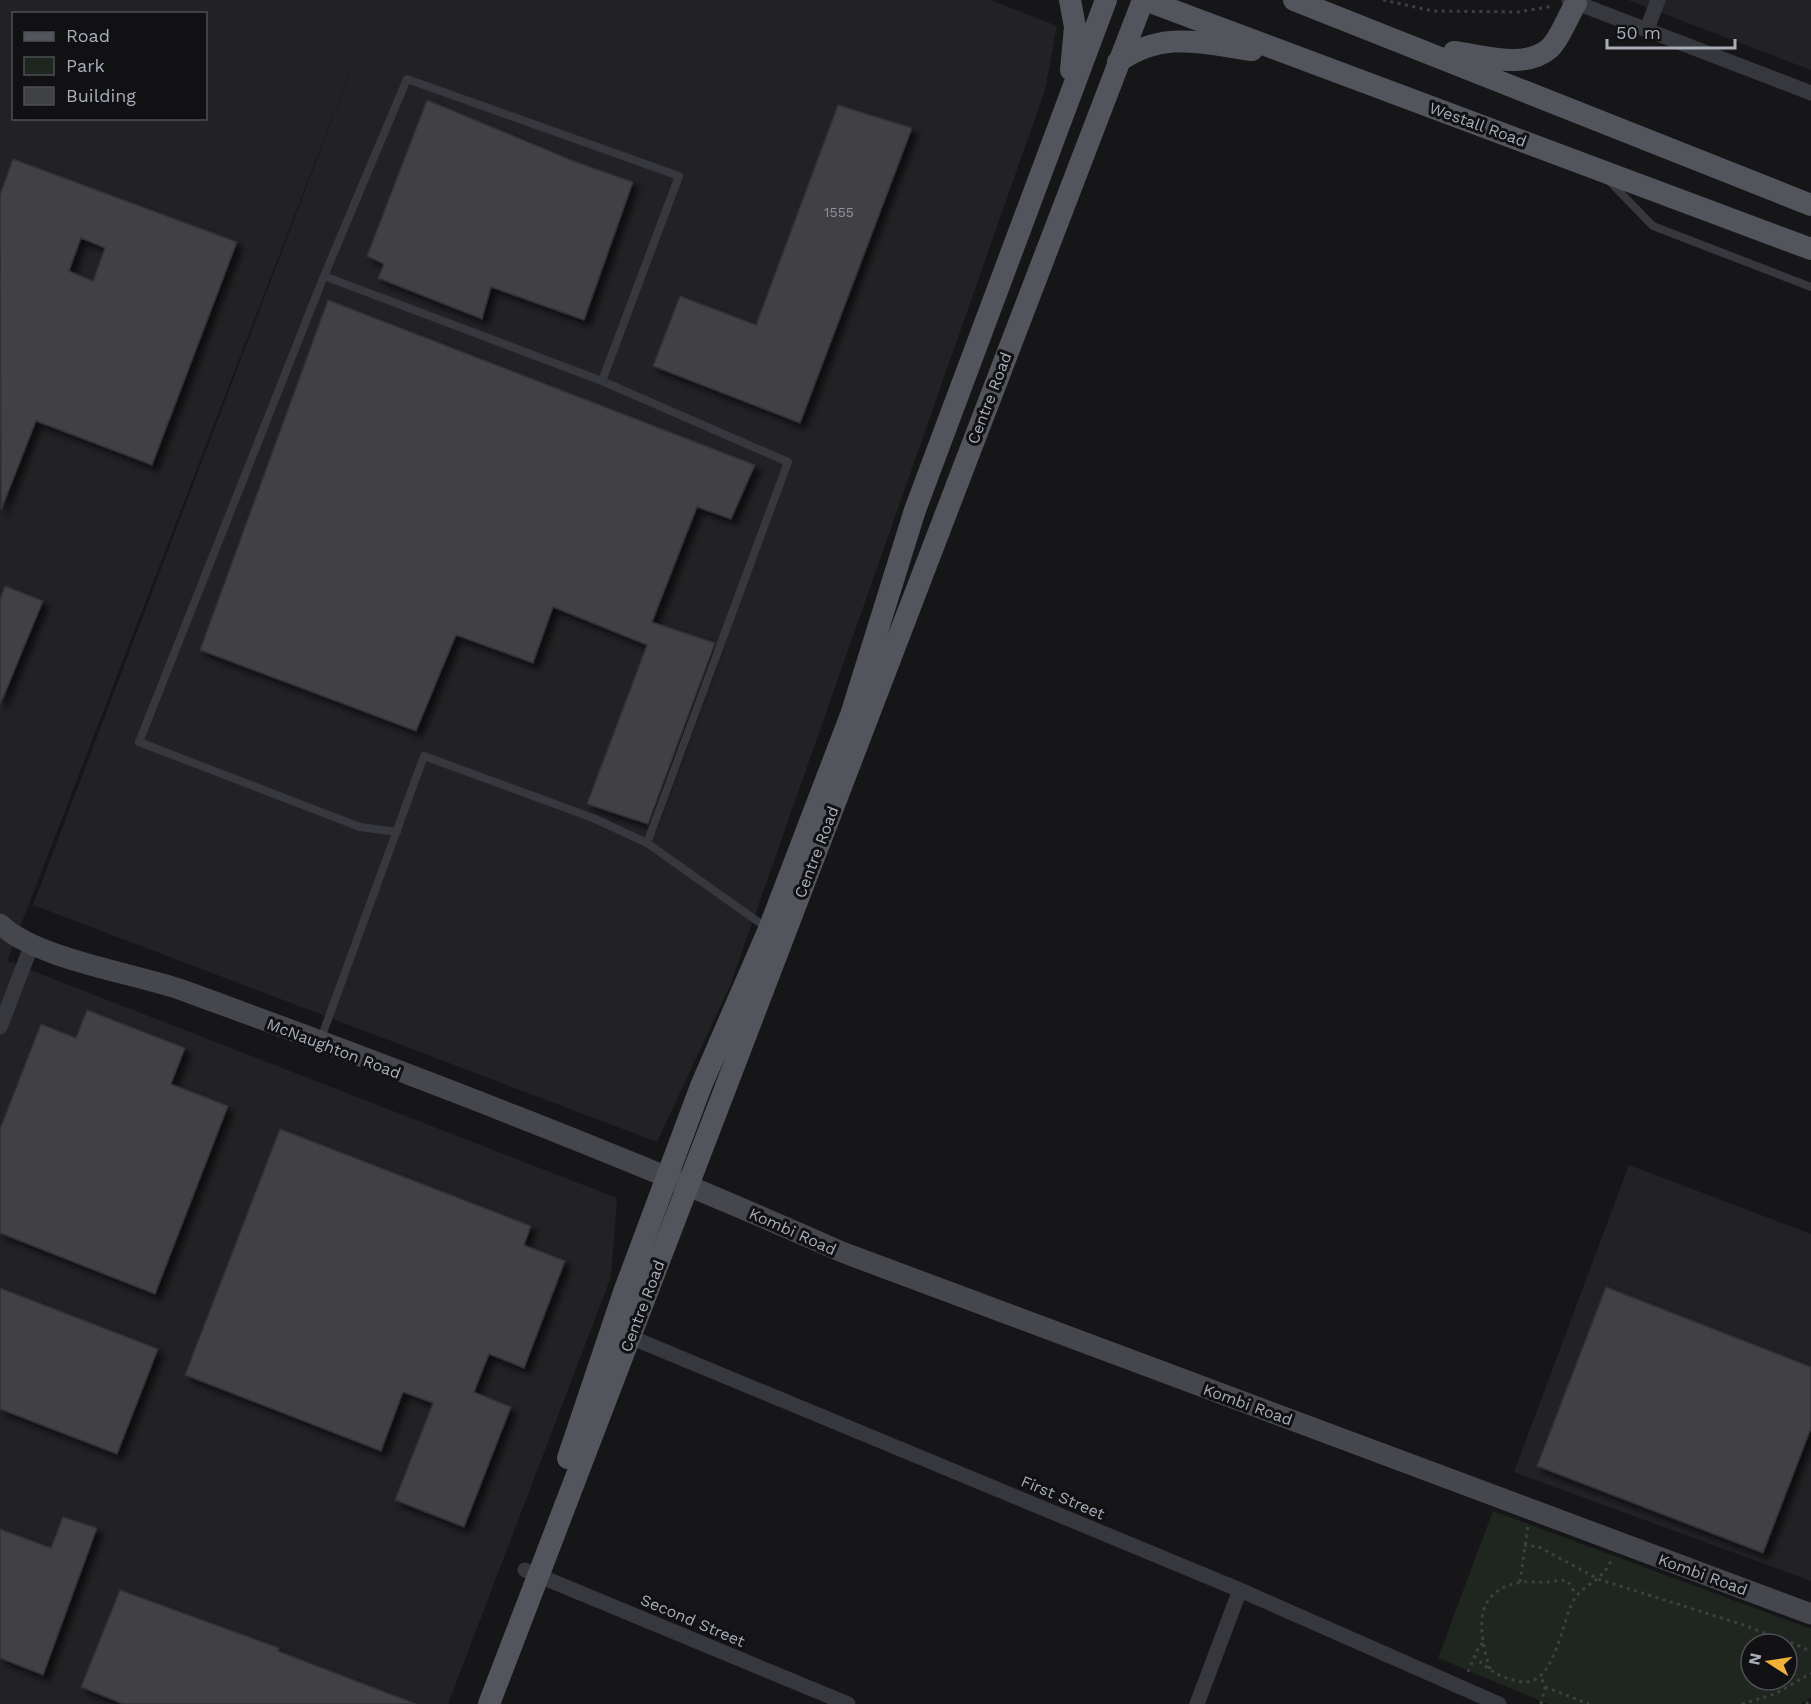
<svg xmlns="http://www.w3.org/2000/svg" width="1811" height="1704" font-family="'Work Sans',sans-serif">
  <defs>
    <filter id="shadow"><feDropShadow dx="5.5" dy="5.5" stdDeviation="3" flood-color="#0009"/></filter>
  </defs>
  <rect width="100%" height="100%" fill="#161618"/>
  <!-- built -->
  <path fill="#222225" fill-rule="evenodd" d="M 0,0 L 991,0 L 1057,26 L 1045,90 L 730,986 L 657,1142 L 33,905 L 368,25 L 7,961 L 617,1198 L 611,1277 L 448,1704 L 0,1704 ZM 14,14 L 206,14 L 206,118 L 14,118 Z
    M 1628,0 L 1811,0 L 1811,70 Z
    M 1629,1165 L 1811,1234 L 1811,1581 L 1514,1472 Z"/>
  <!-- green -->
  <path fill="#1e261f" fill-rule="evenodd" d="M 1493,1511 L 1811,1629 L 1811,1697 L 1801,1704 L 1548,1704 L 1438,1658 ZM 1751,1644 L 1787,1644 L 1787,1680 L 1751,1680 Z"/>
  <!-- building -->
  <path fill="#404145" stroke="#303034" stroke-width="1.5" fill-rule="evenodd" filter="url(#shadow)" d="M 427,100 L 576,162 L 633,182 L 584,320 L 491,287 L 482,319 L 378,278 L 384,264 L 367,256 Z
    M 838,105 L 912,128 L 800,423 L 653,366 L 680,296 L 756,325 Z
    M 13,159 L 237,242 L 152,465 L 36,421 L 1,510 L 0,195 ZM 81,238 L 105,248 L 93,281 L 69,271 Z
    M 328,300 L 755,465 L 731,519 L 697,507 L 652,622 L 715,643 L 648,824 L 587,804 L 647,645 L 553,607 L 533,663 L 456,635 L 416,731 L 200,650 Z
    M 5,586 L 43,601 L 0,705 L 0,599 Z
    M 87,1010 L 185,1048 L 171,1084 L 228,1106 L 155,1294 L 0,1233 L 0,1129 L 41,1024 L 76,1038 Z
    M 280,1129 L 531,1226 L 524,1245 L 565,1261 L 524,1368 L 489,1354 L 474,1392 L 511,1407 L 464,1527 L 395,1500 L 433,1403 L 403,1392 L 381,1451 L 185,1375 Z
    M 1606,1287 L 1811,1367 L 1811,1428 L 1763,1553 L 1537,1466 Z
    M 0,1288 L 158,1349 L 117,1454 L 0,1409 Z
    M 63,1517 L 97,1528 L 43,1675 L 0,1658 L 0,1529 L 51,1548 Z
    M 120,1590 L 279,1648 L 278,1651 L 416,1704 L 123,1704 L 81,1687 Z"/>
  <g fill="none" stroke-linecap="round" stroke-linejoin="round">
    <!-- path -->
    <path stroke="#3d3f44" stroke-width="3" stroke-dasharray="3 4.5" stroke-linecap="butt" d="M 1383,0 L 1433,11 L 1519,12 L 1553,6
      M 1524,1545 L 1539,1547 L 1598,1579 L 1747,1626 C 1768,1636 1791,1640 1811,1652
      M 1520,1582 L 1528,1526
      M 1474,1656 C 1487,1669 1499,1677 1517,1681 C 1556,1691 1560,1622 1575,1598 C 1586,1582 1603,1582 1612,1558
      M 1490,1669 C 1478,1630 1472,1590 1522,1582 C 1530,1581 1538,1583 1545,1582 C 1554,1582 1560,1579 1568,1581 L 1576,1595
      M 1468,1672 L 1479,1646 L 1485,1642
      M 1545,1687 L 1589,1704
      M 1541,1704 L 1545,1687 L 1541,1677
      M 1742,1704 L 1775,1694 L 1811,1673
      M 1806,1704 L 1811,1700"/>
    <!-- lane -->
    <path stroke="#37383d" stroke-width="8" d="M 1611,183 L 1653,226 L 1811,287
      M 324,276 L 407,79 L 679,176 L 602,381
      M 397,832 L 360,827 L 139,742 L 324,276 L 602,381 L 788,462 L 647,843
      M 320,1041 L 424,756 L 593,818 L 647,843 L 767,928"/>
    <!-- street -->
    <path stroke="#37383d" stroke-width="15" d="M 1569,0 L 1811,93
      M 1647,29 L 1658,0
      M 0,1027 L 32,944
      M 623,1334 L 1240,1590 L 1499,1704
      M 525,1570 L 848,1704
      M 1197,1704 L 1240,1590"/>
    <!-- secondary -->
    <path stroke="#45474d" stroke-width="21" d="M 0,924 C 36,959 133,973 182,990 C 404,1071 626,1156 842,1252 L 1811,1614"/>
    <!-- primary -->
    <path stroke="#53555c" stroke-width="22" d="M 1070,0 L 1075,27 L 1071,70
      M 1145,0 L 1811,249
      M 1294,0 L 1811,205
      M 1454,52 C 1484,56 1525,70 1550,48 C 1561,37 1568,16 1576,3
      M 1118,62 C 1162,30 1202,43 1252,50
      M 568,1458 L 624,1292 L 701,1086 L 769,929 L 851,715 L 915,510 L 1106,0
      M 489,1704 L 1143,0"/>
  </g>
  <g text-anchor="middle" stroke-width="6" stroke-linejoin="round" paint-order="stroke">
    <!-- number labels -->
    <g font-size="14" fill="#8e929b">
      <text x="839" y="217">1555</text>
    </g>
    <!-- street labels -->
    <g font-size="16" fill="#a8adb8" stroke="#111113">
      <text transform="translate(1478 124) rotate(20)" y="6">Westall Road</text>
      <text transform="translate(989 398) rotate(-69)" y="6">Centre Road</text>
      <text transform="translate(816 852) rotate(-69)" y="6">Centre Road</text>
      <text transform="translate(334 1048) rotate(21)" y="6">McNaughton Road</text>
      <text transform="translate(793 1231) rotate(24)" y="6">Kombi Road</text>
      <text transform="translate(642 1306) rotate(-69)" y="6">Centre Road</text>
      <text transform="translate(1248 1404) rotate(20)" y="6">Kombi Road</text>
      <text transform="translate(1063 1497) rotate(23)" y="6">First Street</text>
      <text transform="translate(1703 1574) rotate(20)" y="6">Kombi Road</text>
      <text transform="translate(693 1620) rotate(23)" y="6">Second Street</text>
    </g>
  </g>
  <!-- legend -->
  <rect x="12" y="12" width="195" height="108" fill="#111113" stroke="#4d4f55" stroke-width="1.5"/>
  <rect x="24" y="32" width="30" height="9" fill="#53555c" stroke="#4d4f55" stroke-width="1.5"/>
  <text x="66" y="42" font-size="18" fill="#a8adb8">Road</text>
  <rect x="24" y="57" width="30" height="18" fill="#1e261f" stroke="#4d4f55" stroke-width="1.5"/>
  <text x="66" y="72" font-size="18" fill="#a8adb8">Park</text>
  <rect x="24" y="87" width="30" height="18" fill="#404145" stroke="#4d4f55" stroke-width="1.5"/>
  <text x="66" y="102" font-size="18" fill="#a8adb8">Building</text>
  <!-- north arrow -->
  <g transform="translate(1769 1662) rotate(282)"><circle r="28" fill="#111113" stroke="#4d4f55" stroke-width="1.5"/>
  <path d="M0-4.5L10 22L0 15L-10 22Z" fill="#f2b134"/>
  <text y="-9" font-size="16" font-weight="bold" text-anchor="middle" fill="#a8adb8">N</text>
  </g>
  <!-- scale -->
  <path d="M1607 39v9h128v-9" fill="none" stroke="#a8adb8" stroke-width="3"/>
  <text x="1616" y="39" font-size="18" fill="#a8adb8" stroke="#111113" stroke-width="4.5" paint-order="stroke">50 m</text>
</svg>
